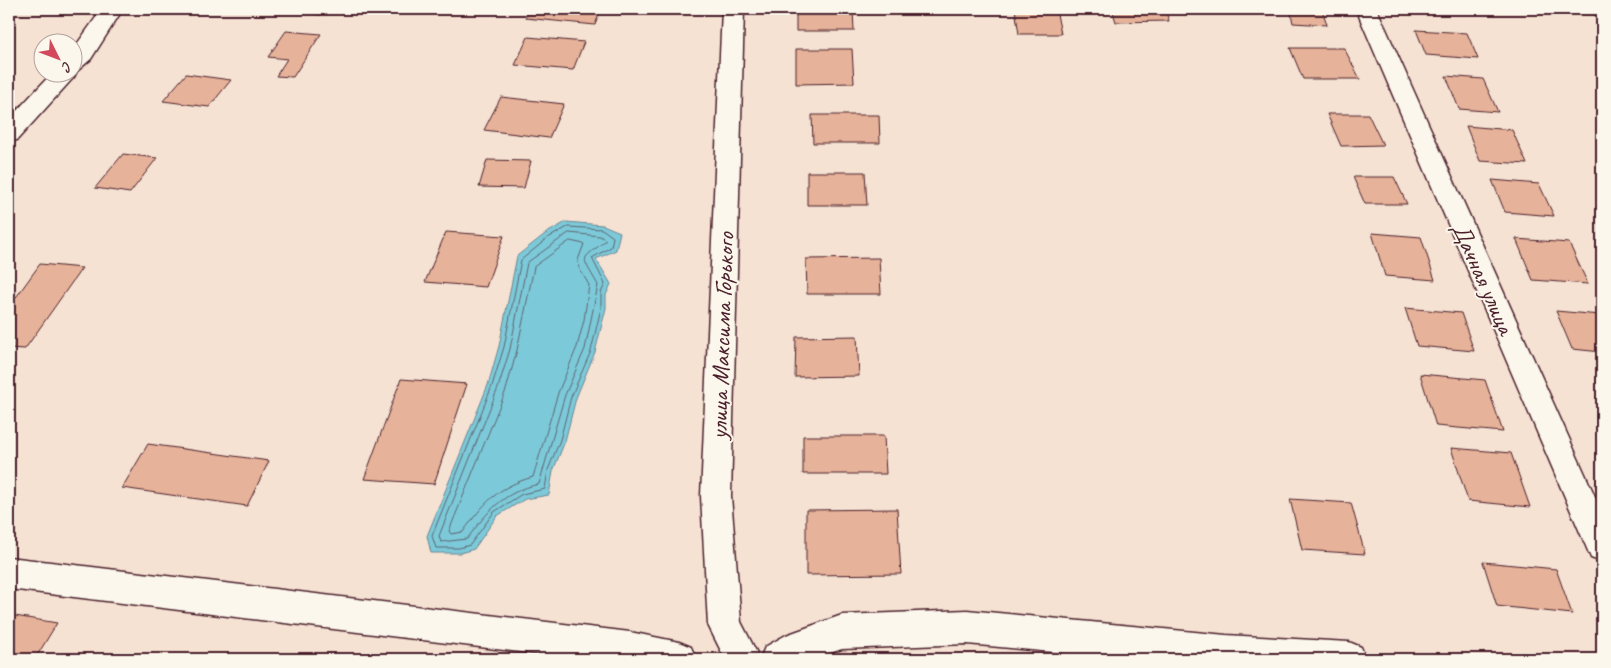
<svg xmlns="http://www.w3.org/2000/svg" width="1611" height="668" font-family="Caveat,sans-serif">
  <rect width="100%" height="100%" fill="#f5e2d3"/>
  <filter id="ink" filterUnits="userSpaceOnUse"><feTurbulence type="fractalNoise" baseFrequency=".02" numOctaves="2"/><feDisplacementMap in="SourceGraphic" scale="10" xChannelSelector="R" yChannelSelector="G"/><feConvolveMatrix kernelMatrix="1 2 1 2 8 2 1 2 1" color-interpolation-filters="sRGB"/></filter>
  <g filter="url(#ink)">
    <!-- water -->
    <path fill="#7ccad9" stroke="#688693" d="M 566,222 L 603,225 L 620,232 L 616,250 L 596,259 L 611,284 L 606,295 L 606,308 L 595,352 L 576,398 L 565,441 L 553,471 L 549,495 L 525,499 L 497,516 L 474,549 L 460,553 L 431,553 L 427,536 L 488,385 L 499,346 L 517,256 L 545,234 Z"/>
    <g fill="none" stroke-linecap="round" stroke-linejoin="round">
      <!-- shore -->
      <path stroke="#5e6371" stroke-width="1" d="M 568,227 L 602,229 L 613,237 L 611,247 L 592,258 L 605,284 L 601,293 L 601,308 L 591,351 L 571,397 L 560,440 L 548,470 L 545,489 L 522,494 L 494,512 L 470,545 L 459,548 L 436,548 L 432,536 L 492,386 L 504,347 L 521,260 L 548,238 Z
        M 569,233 L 600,236 L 606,240 C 580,262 580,253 598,285 L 585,349 L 565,395 L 539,484 C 503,492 488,511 467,539 L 441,542 L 439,536 L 498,388 L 510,349 L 527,263 Z
        M 570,241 L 584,244 L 578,260 L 579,268 L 589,285 L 584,320 L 577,347 L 558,393 L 533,477 C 497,487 484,503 463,532 L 451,534 L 449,531 L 506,390 L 517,350 L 534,267 Z"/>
    </g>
    <!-- building -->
    <path fill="#e6b299" stroke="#4a1f2b" d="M 306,9 L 324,9 L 321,15 L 303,13 Z
      M 530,9 L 601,9 L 595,25 L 525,18 Z
      M 796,9 L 853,9 L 854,31 L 796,31 Z
      M 1015,9 L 1056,9 L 1061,34 L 1019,34 Z
      M 1112,9 L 1165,9 L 1169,21 L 1116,22 Z
      M 1198,9 L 1242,9 L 1242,11 L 1199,10 Z
      M 1290,9 L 1322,9 L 1327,25 L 1293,23 Z
      M 1559,9 L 1593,9 L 1597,15 L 1561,13 Z
      M 1416,30 L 1467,33 L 1478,59 L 1426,55 Z
      M 286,31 L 321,34 L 293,77 L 276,76 L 287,59 L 268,57 Z
      M 528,37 L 584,42 L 573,70 L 515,65 Z
      M 1290,48 L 1344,48 L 1360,79 L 1303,79 Z
      M 796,49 L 852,49 L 854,83 L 796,84 Z
      M 186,74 L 231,80 L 209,107 L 163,101 Z
      M 1446,76 L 1483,79 L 1498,112 L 1459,109 Z
      M 501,97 L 564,104 L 549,138 L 484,130 Z
      M 1327,114 L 1368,114 L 1383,145 L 1341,146 Z
      M 812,115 L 879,115 L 880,143 L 813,143 Z
      M 1466,126 L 1512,130 L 1527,164 L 1480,161 Z
      M 123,154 L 157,158 L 130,193 L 95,188 Z
      M 487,160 L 531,161 L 524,188 L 479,187 Z
      M 807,172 L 865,172 L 867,205 L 807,205 Z
      M 1353,177 L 1394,177 L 1407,204 L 1365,204 Z
      M 1492,180 L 1539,184 L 1554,216 L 1505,212 Z
      M 446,232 L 504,236 L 486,287 L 425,282 Z
      M 1372,233 L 1421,237 L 1435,280 L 1385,276 Z
      M 1516,239 L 1569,243 L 1588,284 L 1533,280 Z
      M 879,258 L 881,294 L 807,294 L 806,259 Z
      M 40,264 L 82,268 L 25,349 L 9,348 L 9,307 Z
      M 1405,308 L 1461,313 L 1474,351 L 1417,346 Z
      M 1556,311 L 1600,315 L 1602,320 L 1602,352 L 1572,349 Z
      M 857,336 L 859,376 L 795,377 L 796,337 Z
      M 1420,374 L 1485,380 L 1503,432 L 1436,426 Z
      M 401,379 L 467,384 L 434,484 L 364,479 Z
      M 803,436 L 884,436 L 886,474 L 803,474 Z
      M 148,444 L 269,461 L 247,506 L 122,488 Z
      M 1451,448 L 1511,453 L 1530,507 L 1468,501 Z
      M 1290,499 L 1351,503 L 1365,554 L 1302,550 Z
      M 897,509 L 901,574 L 806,575 L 806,510 Z
      M 1483,562 L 1556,569 L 1572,614 L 1497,606 Z
      M 9,615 L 57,623 L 35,659 L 9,659 Z"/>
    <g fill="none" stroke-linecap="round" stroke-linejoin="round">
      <defs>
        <path id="minor" d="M 102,9 L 123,9 L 91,59 L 77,71 L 74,77 L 17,140 L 9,142 L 9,119 L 53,72 L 72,72 L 72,51 Z
          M 722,9 L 744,9 L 731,496 L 741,622 L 760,659 L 725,659 L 708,625 L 701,496 Z
          M 1356,9 L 1377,9 L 1602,512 L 1602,562 L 1591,558 Z
          M 9,557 L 630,632 L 679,642 L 691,647 L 696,659 L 577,659 L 9,589 Z
          M 967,610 L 1226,635 L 1349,642 L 1361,647 L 1366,659 L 1127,659 L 967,644 L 842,649 L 811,659 L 760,659 L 765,647 L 786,635 L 842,615 Z"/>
      </defs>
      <!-- minor casing -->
      <use href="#minor" stroke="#4a1f2b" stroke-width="3"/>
      <!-- minor -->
      <use href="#minor" fill="#fbf7ec" fill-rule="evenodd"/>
    </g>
  </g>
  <g text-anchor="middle" stroke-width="4" stroke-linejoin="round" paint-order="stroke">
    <!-- street labels -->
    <g font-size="25" fill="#4a1f2b" stroke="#fbf7ec">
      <text transform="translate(1484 278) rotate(66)" y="9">Дачная улица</text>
      <text transform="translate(721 336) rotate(-88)" y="9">улица Максима Горького</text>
    </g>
  </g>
  <!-- margin -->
  <rect width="1611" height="668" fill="none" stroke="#fbf7ec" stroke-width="30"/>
  <rect x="15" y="15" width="1581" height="638" fill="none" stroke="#4a1f2b" stroke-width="2" filter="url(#ink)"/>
  <!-- north arrow -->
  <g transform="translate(58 58) rotate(132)"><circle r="24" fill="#fbf7ec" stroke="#b4a19f"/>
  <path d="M0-4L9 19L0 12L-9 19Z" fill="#d1495b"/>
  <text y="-8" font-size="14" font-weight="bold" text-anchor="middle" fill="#4a1f2b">С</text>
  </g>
</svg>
